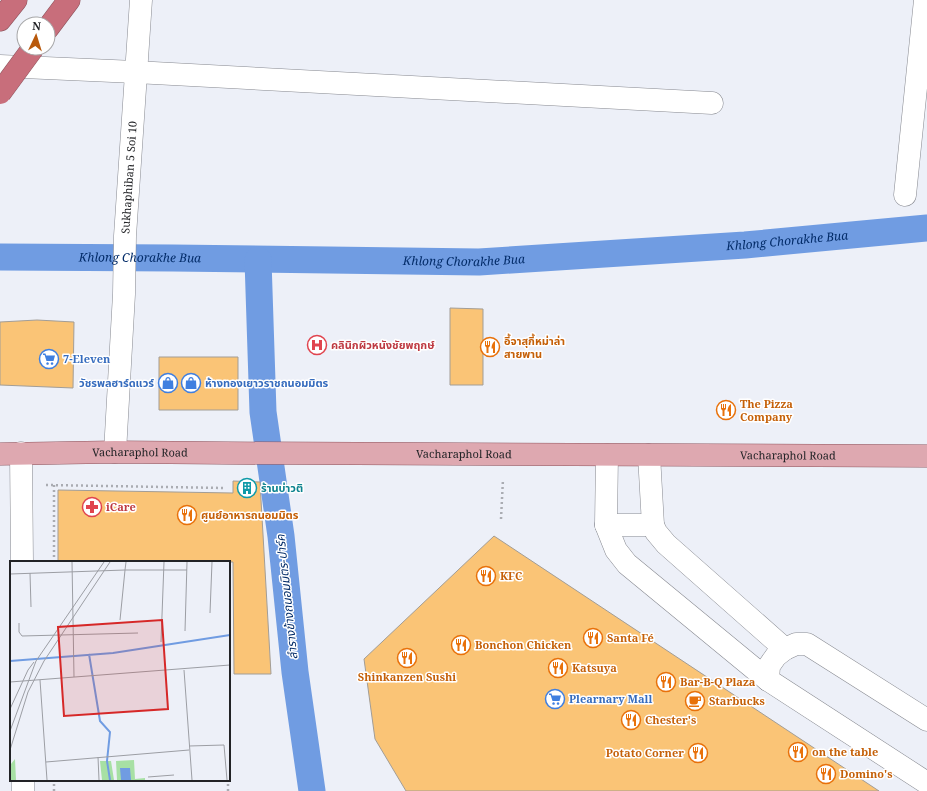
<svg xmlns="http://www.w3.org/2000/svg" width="927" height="791" font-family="'Noto Serif','Noto Sans Thai',serif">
  <rect width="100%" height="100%" fill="#edf0f8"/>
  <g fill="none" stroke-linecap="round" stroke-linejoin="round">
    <!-- canal -->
    <g stroke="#709ce2" stroke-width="27">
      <path id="s1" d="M 0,257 L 173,258 L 479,262 L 745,245 L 927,228"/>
      <path d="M 258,260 L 263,412 L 281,536 L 295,672 L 312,791"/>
    </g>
  </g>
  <!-- building -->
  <path fill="#fac476" stroke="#a29d96" d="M 450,308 L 483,309 L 483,385 L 450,385 Z
    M 37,320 L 74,322 L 73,388 L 0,385 L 0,322 Z
    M 159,357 L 238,357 L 238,410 L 159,410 Z
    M 233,481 L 260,482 L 271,674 L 234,674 L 233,562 L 58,562 L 58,490 L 233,493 Z
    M 494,536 L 879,791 L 406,791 L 375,739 L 364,659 Z"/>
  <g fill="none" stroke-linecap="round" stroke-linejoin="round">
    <defs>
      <g id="minor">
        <path d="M 0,66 L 135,72 L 712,103"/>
        <path d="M 905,195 L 925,0"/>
        <path id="s2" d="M 115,452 L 124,294 L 125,236 L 141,0"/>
        <path d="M 21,453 L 22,562"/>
        <path d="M 607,455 L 606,525 L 616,550 L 627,564 L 768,680"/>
        <path d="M 649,455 L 653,525 L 656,532 L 666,544 L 785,649"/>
        <path d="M 606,525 L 653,525"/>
        <path d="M 927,720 L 807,644 L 796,644 L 785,649 L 776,656 L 769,666 L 768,680 L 927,783"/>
        <path d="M 23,780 L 23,791"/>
      </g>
      <g id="major">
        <path id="s3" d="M 0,454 L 115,452 L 225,453 L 927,456"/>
      </g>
      <path id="highway" d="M 0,20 L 16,0
        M 48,28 L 69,0"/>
    </defs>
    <!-- minor casing -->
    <use href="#minor" stroke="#878990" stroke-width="23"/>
    <!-- major casing -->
    <use href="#major" stroke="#8e545d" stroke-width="23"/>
    <!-- highway casing -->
    <use href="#highway" stroke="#8e545d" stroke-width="23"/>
    <!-- path -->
    <path stroke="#aaacb2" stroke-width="2.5" stroke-dasharray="2 3" stroke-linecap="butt" d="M 46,485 L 225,488
      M 501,519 L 503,479
      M 54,562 L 54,485
      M 54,791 L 54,780
      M 228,791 L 228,780"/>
    <!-- minor -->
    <use href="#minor" stroke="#fff" stroke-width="22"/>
    <!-- major -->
    <use href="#major" stroke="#dea8b0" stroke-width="22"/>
    <!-- highway -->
    <use href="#highway" stroke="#c86e7b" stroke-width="22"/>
    <defs>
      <path id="highway-bridge" d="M 0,93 L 33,48"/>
    </defs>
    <!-- highway-bridge casing -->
    <use href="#highway-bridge" stroke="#8e545d" stroke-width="23" stroke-linecap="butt"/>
    <!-- highway-bridge -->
    <use href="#highway-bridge" stroke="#c86e7b" stroke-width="22"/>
  </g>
  <!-- icons -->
  <defs>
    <symbol id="hospital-ring" viewBox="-11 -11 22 22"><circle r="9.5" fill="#fff" stroke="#e0444e" stroke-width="1.5"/><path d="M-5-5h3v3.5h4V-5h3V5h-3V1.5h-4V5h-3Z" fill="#e0444e"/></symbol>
    <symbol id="restaurant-ring" viewBox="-11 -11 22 22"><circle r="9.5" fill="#fff" stroke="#e8710a" stroke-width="1.5"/><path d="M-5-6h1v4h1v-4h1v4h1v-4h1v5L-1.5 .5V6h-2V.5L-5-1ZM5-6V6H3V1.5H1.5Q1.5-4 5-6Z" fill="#e8710a"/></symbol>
    <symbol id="supermarket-ring" viewBox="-11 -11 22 22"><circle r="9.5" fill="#fff" stroke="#3f7fe0" stroke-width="1.5"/><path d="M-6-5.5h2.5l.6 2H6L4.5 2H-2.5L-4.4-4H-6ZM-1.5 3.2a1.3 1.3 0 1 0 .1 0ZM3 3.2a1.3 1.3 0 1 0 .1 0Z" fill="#3f7fe0"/></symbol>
    <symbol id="shop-ring" viewBox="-11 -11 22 22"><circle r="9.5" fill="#fff" stroke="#3f7fe0" stroke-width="1.5"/><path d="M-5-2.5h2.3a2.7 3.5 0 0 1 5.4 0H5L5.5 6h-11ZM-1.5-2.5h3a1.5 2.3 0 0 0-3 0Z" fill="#3f7fe0"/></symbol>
    <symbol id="building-ring" viewBox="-11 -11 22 22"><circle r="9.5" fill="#fff" stroke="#0f9aa8" stroke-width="1.5"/><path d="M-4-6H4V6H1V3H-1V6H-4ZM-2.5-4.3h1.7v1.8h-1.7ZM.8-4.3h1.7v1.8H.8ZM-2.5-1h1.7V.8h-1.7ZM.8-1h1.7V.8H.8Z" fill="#0f9aa8"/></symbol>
    <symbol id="pharmacy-ring" viewBox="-11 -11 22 22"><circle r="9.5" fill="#fff" stroke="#e0444e" stroke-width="1.5"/><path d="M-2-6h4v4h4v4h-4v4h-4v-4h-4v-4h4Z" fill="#e0444e"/></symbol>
    <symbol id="cafe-ring" viewBox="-11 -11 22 22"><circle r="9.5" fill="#fff" stroke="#e8710a" stroke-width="1.5"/><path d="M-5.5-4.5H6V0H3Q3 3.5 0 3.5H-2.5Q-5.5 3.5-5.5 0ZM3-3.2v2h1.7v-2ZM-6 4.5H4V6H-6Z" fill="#e8710a"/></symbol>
  </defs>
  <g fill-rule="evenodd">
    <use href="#hospital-ring" x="306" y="334" width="22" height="22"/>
    <use href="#restaurant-ring" x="479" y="336" width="22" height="22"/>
    <use href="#supermarket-ring" x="38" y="348" width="22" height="22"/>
    <use href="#shop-ring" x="157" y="372" width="22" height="22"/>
    <use href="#shop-ring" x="180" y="372" width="22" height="22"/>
    <use href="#restaurant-ring" x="715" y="399" width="22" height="22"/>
    <use href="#building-ring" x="236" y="477" width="22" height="22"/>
    <use href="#pharmacy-ring" x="81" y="496" width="22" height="22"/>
    <use href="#restaurant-ring" x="176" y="504" width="22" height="22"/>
    <use href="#restaurant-ring" x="475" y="565" width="22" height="22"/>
    <use href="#restaurant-ring" x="582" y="627" width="22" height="22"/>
    <use href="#restaurant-ring" x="450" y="634" width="22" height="22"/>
    <use href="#restaurant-ring" x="396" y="647" width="22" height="22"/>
    <use href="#restaurant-ring" x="547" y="657" width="22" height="22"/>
    <use href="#restaurant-ring" x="655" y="671" width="22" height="22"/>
    <use href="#supermarket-ring" x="544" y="688" width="22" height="22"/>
    <use href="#cafe-ring" x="684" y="690" width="22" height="22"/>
    <use href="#restaurant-ring" x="620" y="709" width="22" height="22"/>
    <use href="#restaurant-ring" x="787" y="741" width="22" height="22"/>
    <use href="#restaurant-ring" x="687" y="742" width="22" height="22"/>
    <use href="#restaurant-ring" x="815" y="763" width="22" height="22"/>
  </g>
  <g text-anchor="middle" stroke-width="3" stroke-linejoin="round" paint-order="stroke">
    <!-- street labels -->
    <g font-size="11" fill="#222326" stroke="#fff">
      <text dy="4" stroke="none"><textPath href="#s2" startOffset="275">Sukhaphiban 5 Soi 10</textPath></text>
      <text dy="4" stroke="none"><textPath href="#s3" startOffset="140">Vacharaphol Road</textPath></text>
      <text dy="4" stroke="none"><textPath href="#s3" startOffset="464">Vacharaphol Road</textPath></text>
      <text dy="4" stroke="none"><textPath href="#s3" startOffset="788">Vacharaphol Road</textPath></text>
    </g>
    <!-- food labels -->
    <g font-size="11" font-weight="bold" fill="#c56008" stroke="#fff" text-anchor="start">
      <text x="504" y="345">อี้จาสุกี้หม่าล่า<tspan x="504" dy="13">สายพาน</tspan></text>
      <text x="740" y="408">The Pizza<tspan x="740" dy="13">Company</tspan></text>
      <text x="201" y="519">ศูนย์อาหารถนอมมิตร</text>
      <text x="500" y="580">KFC</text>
      <text x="607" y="642">Santa Fé</text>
      <text x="475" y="649">Bonchon Chicken</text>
      <text x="572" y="672">Katsuya</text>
      <text x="407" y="681" text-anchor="middle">Shinkanzen Sushi</text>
      <text x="680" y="686">Bar-B-Q Plaza</text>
      <text x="709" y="705">Starbucks</text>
      <text x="645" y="724">Chester's</text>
      <text x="812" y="756">on the table</text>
      <text x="684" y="757" text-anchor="end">Potato Corner</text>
      <text x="840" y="778">Domino's</text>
    </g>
    <!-- health labels -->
    <g font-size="11" font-weight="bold" fill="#be3a42" stroke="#fff" text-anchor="start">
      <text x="331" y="349">คลินิกผิวหนังชัยพฤกษ์</text>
      <text x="106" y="511">iCare</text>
    </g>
    <!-- shop labels -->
    <g font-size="11" font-weight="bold" fill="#366cbe" stroke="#fff" text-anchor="start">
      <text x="63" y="363">7-Eleven</text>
      <text x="154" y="387" text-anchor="end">วัชรพลฮาร์ดแวร์</text>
      <text x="205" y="387">ห้างทองเยาวราชถนอมมิตร</text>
      <text x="569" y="703">Plearnary Mall</text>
    </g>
    <!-- culture labels -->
    <g font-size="11" font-weight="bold" fill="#0d838f" stroke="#fff" text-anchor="start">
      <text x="261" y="492">ร้านบ่าวติ</text>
    </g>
    <!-- water labels -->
    <g font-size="12" font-style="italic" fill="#032c69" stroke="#fff">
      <text dy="4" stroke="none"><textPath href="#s1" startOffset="788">Khlong Chorakhe Bua</textPath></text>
      <text dy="4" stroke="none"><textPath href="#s1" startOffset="140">Khlong Chorakhe Bua</textPath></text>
      <text dy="4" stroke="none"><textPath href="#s1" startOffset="464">Khlong Chorakhe Bua</textPath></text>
      <text transform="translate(287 597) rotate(-96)" y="4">ลำรางข้างถนอมมิตร-ปาร์ค</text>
    </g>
  </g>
  <!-- overview -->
  <g transform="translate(10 561)">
    <rect width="220" height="220" fill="#edf0f8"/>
    <path d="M 5,198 L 6,219 L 0,219 L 1,203 ZM 124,199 L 125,218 L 135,217 L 135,219 L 107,219 L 106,200 ZM 90,200 L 101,200 L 104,219 L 92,219 Z" fill="#a7e0a4"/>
    <path d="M 110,207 L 120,207 L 121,219 L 111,219 Z" fill="#709ce2"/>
    <path fill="none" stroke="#709ce2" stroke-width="2" d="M 79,93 L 90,160 L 100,171 L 97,200 L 100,219M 0,100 L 103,92 L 220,74"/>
    <path fill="none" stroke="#9c9ea4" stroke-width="1" d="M 62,1 L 64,116M 116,1 L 115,9 L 177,9M 20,12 L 21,46M 0,13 L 115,9 L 110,59M 200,52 L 202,1M 9,62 L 9,71 L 12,75 L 128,72M 175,70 L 177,1M 151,81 L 154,1M 174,109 L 182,219M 30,119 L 37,219M 0,121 L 220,104M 0,148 L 18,109 L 24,101M 0,170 L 26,100 L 94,1M 179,185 L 214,184 L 217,219M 0,189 L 18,131 L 34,100 L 100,1M 88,196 L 89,219M 36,201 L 179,189M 138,216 L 164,214"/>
    <path fill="#d62828" fill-opacity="0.15" stroke="#d62828" stroke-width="2" d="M 152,59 L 158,148 L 54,155 L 48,66 Z"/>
    <rect width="220" height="220" fill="none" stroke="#222326" stroke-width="2"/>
  </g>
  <!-- north arrow -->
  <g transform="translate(36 36) rotate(4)"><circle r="19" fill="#ffffff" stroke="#a7a7a8"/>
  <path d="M0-3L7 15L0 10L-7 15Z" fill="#b8590c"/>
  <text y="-6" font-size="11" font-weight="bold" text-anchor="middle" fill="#222326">N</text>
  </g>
</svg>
